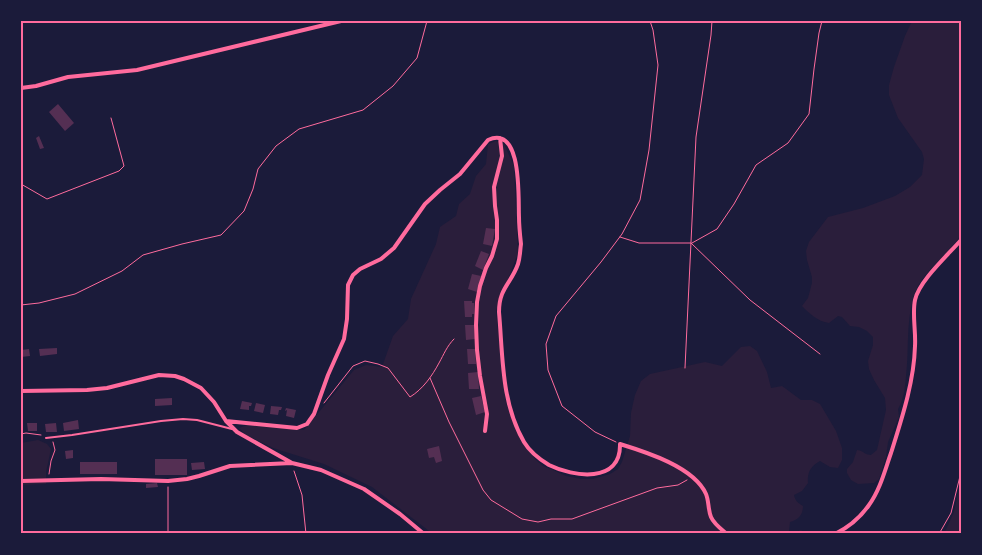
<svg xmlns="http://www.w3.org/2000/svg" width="982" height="555" font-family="Ubuntu,sans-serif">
  <rect width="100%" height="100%" fill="#1b1b3a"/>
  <!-- green -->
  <path fill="#2a1e3b" d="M 912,21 L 961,21 L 961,79 C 959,86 958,93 961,100 L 961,235 C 947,257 919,273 913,299 C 906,324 909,350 906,376 C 905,387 904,399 898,409 L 899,417 L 888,442 L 886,457 L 879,479 L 874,483 L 858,484 L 851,480 L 847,473 L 847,469 L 853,462 L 857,450 C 862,450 865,455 871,455 L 877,450 L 886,410 L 885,398 L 874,380 L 869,369 L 868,361 L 873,345 L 873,337 L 867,331 L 859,327 L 850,326 L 842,317 L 838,316 L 829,323 C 817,321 810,314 802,306 L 808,298 L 812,283 L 812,277 L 807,260 L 806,251 L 809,242 L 828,217 L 863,208 L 895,196 L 910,187 L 922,175 L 924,159 L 922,152 L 898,118 L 889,95 L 889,85 L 894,67 L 905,36 Z
    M 496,141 L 504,144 L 514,166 L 518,253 L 496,311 L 506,403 L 521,441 L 535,459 L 543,466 L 553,470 L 566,476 L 581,479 L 593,479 L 610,474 L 618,469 L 622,462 L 630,436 L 631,413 L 635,395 L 641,381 L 650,374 L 705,362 L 722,366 L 741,347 L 750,346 L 757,351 L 767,372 L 771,388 L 782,386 L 801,400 L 812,400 L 820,404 L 836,431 L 842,448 L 842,460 L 838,468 L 830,467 L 820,461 C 811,466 807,472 808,483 L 802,491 L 794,495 C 795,501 798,503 803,506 C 803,515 798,520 790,522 L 789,531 L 794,533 L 801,530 L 805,534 L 433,534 L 372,487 L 324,464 L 273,448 L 246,435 L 239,428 L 247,425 L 304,430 L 354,370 L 366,365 L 382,367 L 393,336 L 408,319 L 411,299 L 436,244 L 440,227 L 456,216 L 459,204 L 470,194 L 476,176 L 486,164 L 488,144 Z
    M 38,440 L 47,444 L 51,449 L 46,472 L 46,484 L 21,485 L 21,443 Z
    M 961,479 L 961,534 L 944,534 L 954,512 Z"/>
  <!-- building -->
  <path fill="#542f53" d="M 58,104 L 74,123 L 65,131 L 49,112 Z
    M 39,136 L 44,148 L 40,149 L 36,138 Z
    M 486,228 L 495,229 L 492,246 L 483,244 Z
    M 481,251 L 489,254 L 483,270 L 475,266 Z
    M 472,274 L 481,276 L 477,292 L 468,289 Z
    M 464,301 L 472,301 L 472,303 L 474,303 L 474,314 L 472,314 L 472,317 L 465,317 Z
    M 465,325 L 474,325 L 475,339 L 466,340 Z
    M 57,348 L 57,354 L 40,356 L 39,349 Z
    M 29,349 L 30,356 L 21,357 L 21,350 Z
    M 467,349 L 475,349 L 476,364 L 468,364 Z
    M 478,372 L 479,389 L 469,389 L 468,373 Z
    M 481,396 L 485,412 L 476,415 L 472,398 Z
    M 172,398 L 172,405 L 155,406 L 155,399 Z
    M 242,401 L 252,403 L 251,406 L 249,406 L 249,410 L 240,409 Z
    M 256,403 L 265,405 L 263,413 L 254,411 Z
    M 271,406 L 282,407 L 281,410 L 279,410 L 278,415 L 270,414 Z
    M 286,408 L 296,410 L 294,418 L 286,416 L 287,410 L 285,411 Z
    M 78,420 L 79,429 L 64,431 L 63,423 Z
    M 27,423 L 37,423 L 37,431 L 28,431 Z
    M 56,423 L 57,432 L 46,432 L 45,424 Z
    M 439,446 L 442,461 L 436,463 L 434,457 L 429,458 L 427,449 Z
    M 73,450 L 73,458 L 66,459 L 65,451 Z
    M 155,459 L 187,459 L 187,475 L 155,475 Z
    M 80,462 L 117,462 L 117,474 L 80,474 Z
    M 204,462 L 205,469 L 192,470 L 191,463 Z
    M 157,483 L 158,487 L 146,488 L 146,484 Z"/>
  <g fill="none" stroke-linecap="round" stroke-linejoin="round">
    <!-- path -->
    <path stroke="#ff6b9d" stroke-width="1" d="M 21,184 L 47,199 L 119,171 L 124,166 L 111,118
      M 620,237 L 639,243 L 691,243 L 750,300 L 820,354
      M 692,243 L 717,229 L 734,204 L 756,165 L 788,143 L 809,114 L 814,69 L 819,33 L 822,21
      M 21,305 L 39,303 L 75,294 L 122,271 L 143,255 L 182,244 L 221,235 L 244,211 L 253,189 L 258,169 L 276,146 L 299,129 L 363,110 L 393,86 L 417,58 L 427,21
      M 685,368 L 696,137 L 711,35 L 712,21
      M 430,378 L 449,422 L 483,490 L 491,500 L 522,519 L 538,522 L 551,519 L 572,519 L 657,488 L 678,485 L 687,480
      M 324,403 L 353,366 L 365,361 L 378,364 L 388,368 L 410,397 C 423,389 432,376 439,363 C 444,354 447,346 454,339
      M 21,434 L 26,433 L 41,435
      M 616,442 L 595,432 L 562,406 L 548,370 L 546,344 L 556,316 L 601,262 L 622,234 L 640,200 L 649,150 L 658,65 L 653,30 L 650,21
      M 294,471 L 302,495 L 306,534
      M 49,474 L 51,461 L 55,450 L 53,442
      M 168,534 L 168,487
      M 939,534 L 951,513 L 961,472"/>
    <!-- service -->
    <path stroke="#ff6b9d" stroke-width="2" d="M 46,438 L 72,435 L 161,421 L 183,419 L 197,420 L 232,429"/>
    <!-- minor -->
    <path stroke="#ff6b9d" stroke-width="4" d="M 21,88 L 36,86 L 68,77 L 137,70 L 341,21
      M 21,391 L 87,390 L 107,388 L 159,375 L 175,376 L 184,379 L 201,388 L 214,402 L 226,421 L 237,432 L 292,463
      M 226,421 L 297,428 L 307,424 L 314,414 L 328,375 L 344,339 L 347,319 L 348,285 L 353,275 L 360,269 L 381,259 L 394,248 L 425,204 L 440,190 L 460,174 L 488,140 C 523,124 518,200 519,217 C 519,226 520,235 521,244 C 520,251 520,258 518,264 C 511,284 499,288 499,312 C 503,357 501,402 524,442 C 530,452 539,459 549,465 C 573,477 621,484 620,444 C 646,452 694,467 706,494 C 709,501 708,510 711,517 C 714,524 721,529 727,534
      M 485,431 L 487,414 L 480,376 L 477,350 L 476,325 L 477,302 L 480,286 L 486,268 L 492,256 L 497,239 L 497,220 L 495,206 L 494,187 L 502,156 L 500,138
      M 21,481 L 101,479 L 168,481 L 187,479 L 199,476 L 230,466 L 292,463 L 321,470 L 364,489 L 400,514 L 424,534
      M 835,534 C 849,527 860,518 869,505 C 880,490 885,470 891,453 C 902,418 914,382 915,346 C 916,331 912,314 915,300 C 919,281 948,255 961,240"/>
  </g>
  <!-- border -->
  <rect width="982" height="555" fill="none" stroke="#1b1b3a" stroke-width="45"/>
  <rect x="22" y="22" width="938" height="510" fill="none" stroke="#ff6b9d" stroke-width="2"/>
</svg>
